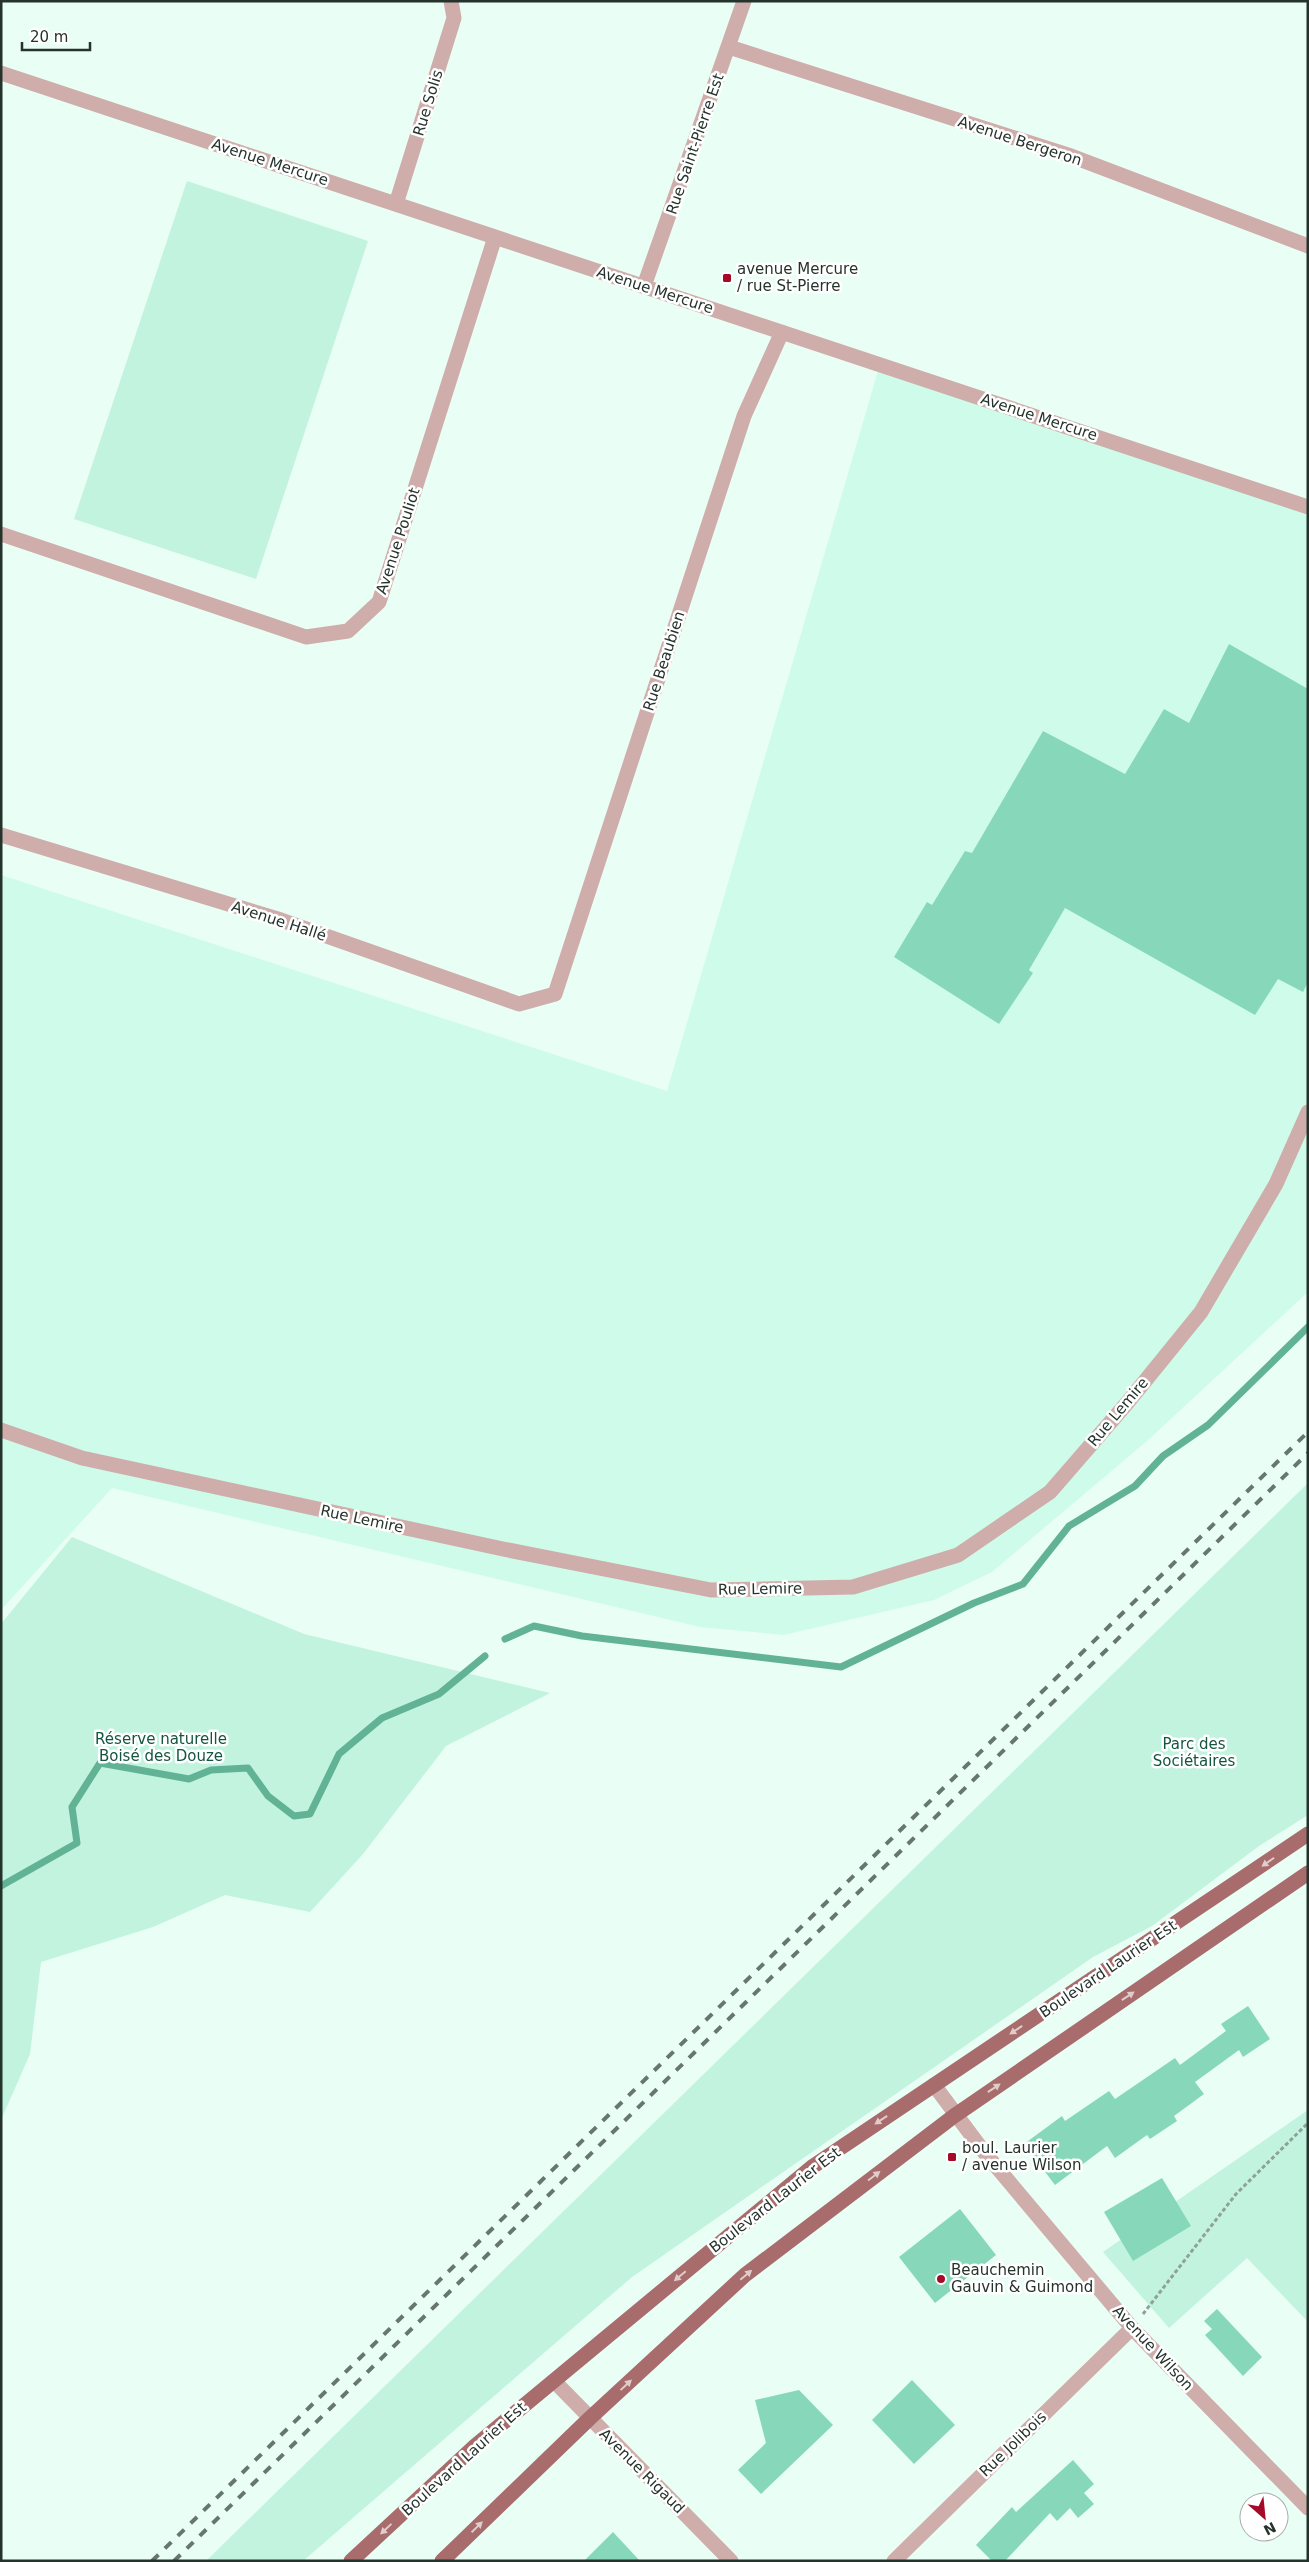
<svg xmlns="http://www.w3.org/2000/svg" width="1309" height="2562" font-family="'DejaVu Sans',sans-serif">
  <rect width="100%" height="100%" fill="#e9fef5"/>
  <!-- built -->
  <path fill="#cffcea" d="M 878,371 L 1308,513 L 1308,1292 L 1147,1441 L 992,1572 L 934,1600 L 784,1635 L 700,1627 L 112,1488 L 1,1610 L 1,875 L 667,1091 Z"/>
  <!-- green -->
  <path fill="#c1f3df" d="M 187,181 L 368,241 L 256,579 L 74,519 Z
    M 1308,1483 L 1308,1815 L 1259,1846 L 1152,1926 L 1093,1957 L 632,2277 L 303,2561 L 206,2561 Z
    M 72,1537 L 304,1634 L 550,1693 L 446,1746 L 363,1854 L 310,1912 L 225,1895 L 153,1927 L 41,1962 L 30,2054 L 1,2120 L 1,1624 Z
    M 1308,2110 L 1308,2322 L 1247,2258 L 1169,2328 L 1103,2252 Z"/>
  <g fill="none" stroke-linecap="round" stroke-linejoin="round">
    <!-- stream -->
    <path stroke="#62b396" stroke-width="7" d="M 505,1639 L 534,1626 L 582,1636 L 841,1667 L 974,1603 L 1023,1584 L 1069,1526 L 1135,1486 L 1163,1456 L 1208,1425 L 1308,1327
      M 1,1886 L 77,1843 L 72,1807 L 100,1763 L 189,1779 L 211,1770 L 248,1768 L 268,1796 L 294,1816 L 310,1814 L 339,1754 L 382,1718 L 439,1694 L 485,1656"/>
  </g>
  <!-- building -->
  <path fill="#87d8ba" d="M 1229,644 L 1308,689 L 1308,982 L 1303,992 L 1278,979 L 1255,1015 L 1065,908 L 1029,970 L 1033,973 L 999,1024 L 894,957 L 927,902 L 932,905 L 965,851 L 972,853 L 1043,731 L 1125,774 L 1164,709 L 1189,723 Z
    M 1248,2006 L 1270,2039 L 1243,2057 L 1239,2050 L 1195,2082 L 1204,2094 L 1174,2116 L 1177,2121 L 1150,2139 L 1147,2135 L 1115,2158 L 1107,2146 L 1055,2185 L 1024,2144 L 1062,2116 L 1065,2121 L 1109,2091 L 1115,2099 L 1175,2058 L 1180,2065 L 1226,2031 L 1221,2024 Z
    M 1162,2178 L 1191,2226 L 1133,2261 L 1104,2212 Z
    M 960,2209 L 996,2255 L 935,2303 L 899,2257 Z
    M 1217,2309 L 1262,2357 L 1243,2376 L 1205,2335 L 1212,2329 L 1204,2321 Z
    M 912,2380 L 955,2425 L 914,2464 L 872,2420 Z
    M 799,2390 L 833,2425 L 761,2494 L 738,2470 L 766,2443 L 755,2400 Z
    M 1073,2460 L 1094,2484 L 1084,2493 L 1094,2504 L 1078,2518 L 1070,2508 L 1057,2521 L 1050,2513 L 1005,2561 L 992,2561 L 976,2545 L 1012,2507 L 1016,2512 Z
    M 613,2532 L 640,2561 L 584,2561 Z"/>
  <g fill="none" stroke-linecap="round" stroke-linejoin="round">
    <!-- path -->
    <path stroke="#90a19a" stroke-width="3" stroke-dasharray="4 2.5" stroke-linecap="butt" d="M 1143,2314 L 1236,2194 L 1308,2123"/>
    <!-- street -->
    <path stroke="#cfadab" stroke-width="15" d="M 729,47 L 1071,156 L 1308,246
      M 1,73 L 1308,507
      M 396,204 L 454,18 L 451,1
      M 644,286 L 744,1
      M 1,534 L 306,637 L 348,631 L 379,602 L 495,237
      M 1,835 L 281,920 L 519,1004 L 555,994 L 744,416 L 782,332
      M 1,1430 L 82,1458 L 503,1549 L 711,1590 L 853,1587 L 958,1555 L 1050,1492 L 1128,1402 L 1201,1312 L 1276,1184 L 1308,1112
      M 934,2085 L 984,2152 L 1132,2328 L 1308,2508
      M 554,2381 L 731,2561
      M 894,2561 L 1132,2328"/>
    <!-- primary -->
    <path stroke="#a86c6c" stroke-width="15" d="M 351,2561 L 475,2446 L 812,2167 L 1308,1834
      M 442,2561 L 590,2418 L 745,2275 L 954,2116 L 1308,1873"/>
    <!-- rail -->
    <path stroke="#677770" stroke-width="4" stroke-dasharray="9 9" stroke-linecap="butt" d="M 152,2561 L 1308,1432
      M 174,2561 L 1308,1453"/>
  </g>
  <!-- one-way arrows -->
  <defs><path id="oneway-solid" d="M-6-.8H1V-3.2L6.5 0L1 3.2V.8H-6Z" transform="scale(1.25)"/></defs>
  <g fill="#e1cccc">
    <use href="#oneway-solid" transform="translate(1268 1862) rotate(145)"/>
    <use href="#oneway-solid" transform="translate(1128 1996) rotate(-34)"/>
    <use href="#oneway-solid" transform="translate(1016 2030) rotate(146)"/>
    <use href="#oneway-solid" transform="translate(994 2088) rotate(-34)"/>
    <use href="#oneway-solid" transform="translate(881 2120) rotate(146)"/>
    <use href="#oneway-solid" transform="translate(874 2176) rotate(-37)"/>
    <use href="#oneway-solid" transform="translate(746 2275) rotate(-40)"/>
    <use href="#oneway-solid" transform="translate(680 2276) rotate(140)"/>
    <use href="#oneway-solid" transform="translate(626 2385) rotate(-43)"/>
    <use href="#oneway-solid" transform="translate(477 2527) rotate(-44)"/>
    <use href="#oneway-solid" transform="translate(386 2529) rotate(137)"/>
  </g>
  <!-- markers -->
  <g fill="#a50a29" stroke="#fff" stroke-width="2">
    <rect x="722" y="273" width="10" height="10" rx="2.5"/>
    <rect x="947" y="2152" width="10" height="10" rx="2.5"/>
    <circle cx="941" cy="2279" r="5"/>
  </g>
  <g text-anchor="middle" stroke-width="5" stroke-linejoin="round" paint-order="stroke">
    <!-- street labels -->
    <g font-size="15" fill="#25332d" stroke="#fff">
      <text transform="translate(428 103) rotate(-73)" y="5">Rue Solis</text>
      <text transform="translate(1020 141) rotate(18)" y="5">Avenue Bergeron</text>
      <text transform="translate(695 144) rotate(-71)" y="5">Rue Saint-Pierre Est</text>
      <text transform="translate(270 162) rotate(18)" y="5">Avenue Mercure</text>
      <text transform="translate(655 290) rotate(18)" y="5">Avenue Mercure</text>
      <text transform="translate(1039 417) rotate(18)" y="5">Avenue Mercure</text>
      <text transform="translate(398 541) rotate(-72)" y="5">Avenue Pouliot</text>
      <text transform="translate(664 661) rotate(-72)" y="5">Rue Beaubien</text>
      <text transform="translate(279 921) rotate(18)" y="5">Avenue Hallé</text>
      <text transform="translate(1118 1412) rotate(-50)" y="5">Rue Lemire</text>
      <text transform="translate(362 1519) rotate(12)" y="5">Rue Lemire</text>
      <text transform="translate(760 1589) rotate(-1)" y="5">Rue Lemire</text>
      <text transform="translate(1108 1969) rotate(-34)" y="5">Boulevard Laurier Est</text>
      <text transform="translate(775 2200) rotate(-38)" y="5">Boulevard Laurier Est</text>
      <text transform="translate(1153 2348) rotate(47)" y="5">Avenue Wilson</text>
      <text transform="translate(1013 2444) rotate(-44)" y="5">Rue Jolibois</text>
      <text transform="translate(464 2459) rotate(-42)" y="5">Boulevard Laurier Est</text>
      <text transform="translate(642 2471) rotate(45)" y="5">Avenue Rigaud</text>
    </g>
    <!-- poi labels -->
    <g font-size="15" fill="#25332d" stroke="#fff" text-anchor="start">
      <text x="737" y="274">avenue Mercure<tspan x="737" dy="17">/ rue St-Pierre</tspan></text>
      <text x="962" y="2153">boul. Laurier<tspan x="962" dy="17">/ avenue Wilson</tspan></text>
      <text x="951" y="2275">Beauchemin<tspan x="951" dy="17">Gauvin &amp; Guimond</tspan></text>
    </g>
    <!-- park labels -->
    <g font-size="15" fill="#135541" stroke="#fff">
      <text x="161" y="1744">Réserve naturelle<tspan x="161" dy="17">Boisé des Douze</tspan></text>
      <text x="1194" y="1749">Parc des<tspan x="1194" dy="17">Sociétaires</tspan></text>
    </g>
  </g>
  <!-- border -->
  <rect width="1309" height="2562" fill="none" stroke="#25332d" stroke-width="5"/>
  <!-- north arrow -->
  <g transform="translate(1264 2517) rotate(153)"><circle r="24" fill="#ffffff" stroke="#a8adab"/>
  <path d="M0-4L9 19L0 12L-9 19Z" fill="#a50a29"/>
  <text y="-8" font-size="14" font-weight="bold" text-anchor="middle" fill="#25332d">N</text>
  </g>
  <!-- scale -->
  <path d="M22 42v8h68v-8" fill="none" stroke="#25332d" stroke-width="2.5"/>
  <text x="30" y="42" font-size="15" fill="#25332d" stroke="#ffffff" stroke-width="4" paint-order="stroke">20 m</text>
</svg>
